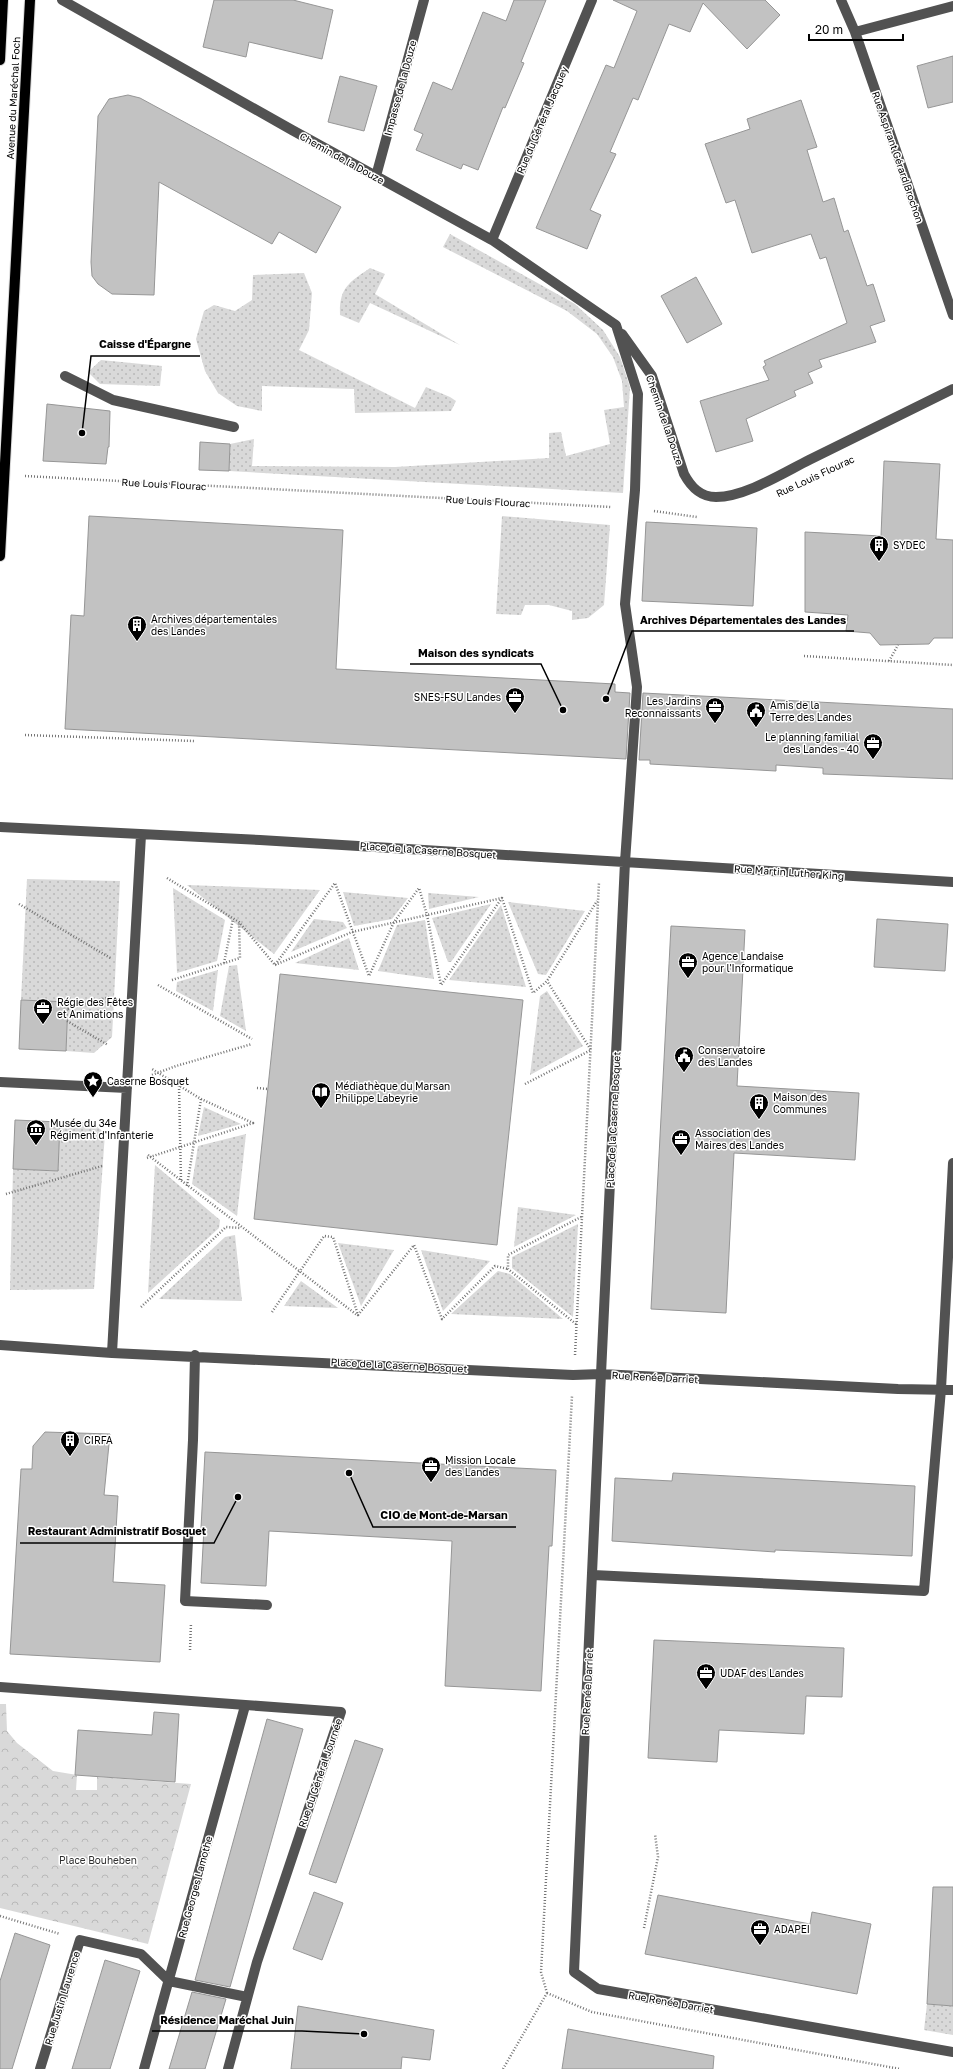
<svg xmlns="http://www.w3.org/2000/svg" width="953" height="2069" font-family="'Golos Text',sans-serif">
  <defs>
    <pattern id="grass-dots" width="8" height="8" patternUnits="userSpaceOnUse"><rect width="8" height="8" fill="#d9d9d9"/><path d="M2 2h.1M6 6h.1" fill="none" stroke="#b8b8b8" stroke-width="1.8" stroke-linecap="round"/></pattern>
    <pattern id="forest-crowns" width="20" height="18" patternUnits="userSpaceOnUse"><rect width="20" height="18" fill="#d9d9d9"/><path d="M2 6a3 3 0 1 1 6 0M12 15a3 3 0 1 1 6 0" fill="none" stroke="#b8b8b8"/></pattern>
  </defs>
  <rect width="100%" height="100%" fill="#fff"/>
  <!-- grass -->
  <path fill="url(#grass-dots)" d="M 450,234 L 575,304 L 603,330 L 620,357 L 630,387 L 623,493 L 229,471 L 230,444 L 254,439 L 252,466 L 395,467 L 549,458 L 549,433 L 561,432 L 566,456 L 610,444 L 604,410 L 624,407 L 622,381 L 613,357 L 597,334 L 567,311 L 443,247 Z
    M 370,268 L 385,274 L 375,294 L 460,345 L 370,303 L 359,323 L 340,315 C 339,287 350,282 370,268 Z
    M 304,273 L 312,293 L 309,330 L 299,350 L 415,408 L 426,387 L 450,397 L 456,401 L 451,411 L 355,413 L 354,389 L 262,386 L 262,411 L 237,406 L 218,393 L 205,371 L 196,339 L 204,311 L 214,305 L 235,311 L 252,300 L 253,275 Z
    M 101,360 L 162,366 L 160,386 L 100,384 L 88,372 Z
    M 502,516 L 610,525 L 604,605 L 588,618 L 572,620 L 572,611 L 549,605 L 525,605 L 521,615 L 496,614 Z
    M 27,879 L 120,881 L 112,1037 L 94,1053 L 66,1051 L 67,1002 L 21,1000 Z
    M 187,885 L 320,890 L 274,954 Z
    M 173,888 L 225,920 L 217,961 L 177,973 Z
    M 343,892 L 408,898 L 392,919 L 354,926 Z
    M 428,893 L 479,897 L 429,909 Z
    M 508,902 L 585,911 L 546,975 L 538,974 Z
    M 491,904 L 451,962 L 448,962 L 432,918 Z
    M 501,905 L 526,987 L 449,980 Z
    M 314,919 L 343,922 L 347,928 L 291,952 Z
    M 425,920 L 434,979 L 378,971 L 397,925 Z
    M 349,938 L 359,970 L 295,963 Z
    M 237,965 L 246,1031 L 220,1016 L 229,966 Z
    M 218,970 L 213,1011 L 176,991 L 177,982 Z
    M 547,991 L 583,1046 L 530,1075 L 540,996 Z
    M 204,1107 L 241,1124 L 198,1136 Z
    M 60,1122 L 91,1122 L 105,1133 L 94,1289 L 10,1290 L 13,1169 L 58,1171 Z
    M 246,1134 L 237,1216 L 192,1184 L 198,1146 Z
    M 155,1165 L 220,1220 L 219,1228 L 148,1293 Z
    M 518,1207 L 576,1215 L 514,1247 Z
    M 578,1224 L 573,1317 L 512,1268 L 512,1257 Z
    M 235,1235 L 242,1301 L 159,1299 L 225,1237 Z
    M 338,1243 L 394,1250 L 361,1306 Z
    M 421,1250 L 490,1261 L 443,1311 Z
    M 498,1271 L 510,1274 L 563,1319 L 451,1314 Z
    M 301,1281 L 338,1308 L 284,1306 Z
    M 927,2004 L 953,2006 L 953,2035 L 924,2030 Z"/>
  <!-- forest -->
  <path fill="url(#forest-crowns)" d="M 0,1704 L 6,1704 L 7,1731 L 17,1743 L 53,1771 L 77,1775 L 76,1790 L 97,1790 L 97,1777 L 191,1784 L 148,1944 L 0,1908 Z"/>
  <!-- building -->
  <path fill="#c2c2c2" stroke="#969696" d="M 214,0 L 293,0 L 333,10 L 322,59 L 249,42 L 246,57 L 203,47 Z
    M 514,0 L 546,0 L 521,62 L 524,63 L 505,108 L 503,107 L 478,170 L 463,164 L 461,169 L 416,150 L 423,134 L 414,130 L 433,82 L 452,90 L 483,12 L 506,21 Z
    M 613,0 L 765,0 L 780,15 L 747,49 L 703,3 L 690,32 L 669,24 L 638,100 L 633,98 L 610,152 L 616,154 L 590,210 L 601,215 L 587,249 L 536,228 L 606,65 L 614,68 L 637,11 Z
    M 953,56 L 953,102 L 928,108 L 917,66 Z
    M 340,76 L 377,86 L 364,131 L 328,122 Z
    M 128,95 L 140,98 L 341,207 L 316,253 L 279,232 L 272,244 L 159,182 L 154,295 L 112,294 L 98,284 L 92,276 L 91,262 L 98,116 L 109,99 Z
    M 801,100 L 817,147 L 807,150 L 823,202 L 834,198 L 844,232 L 848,230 L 867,286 L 873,284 L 885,321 L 870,326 L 876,342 L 819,360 L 822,367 L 808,373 L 813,383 L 794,391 L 796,396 L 746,419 L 753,441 L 716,452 L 700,401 L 769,380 L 763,367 L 766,365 L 764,361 L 847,323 L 826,257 L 820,259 L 811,234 L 752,253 L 735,200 L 726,203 L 705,144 L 750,129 L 747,119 Z
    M 696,277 L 722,324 L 687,343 L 661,296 Z
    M 47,404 L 110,411 L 109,447 L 108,447 L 106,464 L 43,461 Z
    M 200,442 L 230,444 L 229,471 L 199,470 Z
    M 884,461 L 940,464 L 936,539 L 953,540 L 953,638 L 934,638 L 929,644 L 880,645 L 870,633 L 846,631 L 848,615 L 805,612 L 805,532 L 881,536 Z
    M 89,516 L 343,530 L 336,669 L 615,684 L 615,692 L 630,693 L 626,759 L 65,729 L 71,615 L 84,616 Z
    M 646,522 L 757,528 L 753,606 L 642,601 Z
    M 643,693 L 953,709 L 953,779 L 823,774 L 823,768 L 776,765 L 776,771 L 650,764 L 650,760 L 639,760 Z
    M 877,919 L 948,924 L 945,971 L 874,967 Z
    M 671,926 L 745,930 L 737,1086 L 859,1093 L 855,1160 L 734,1153 L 726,1313 L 651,1309 Z
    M 280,974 L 523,1000 L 497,1245 L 254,1219 Z
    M 21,1000 L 68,1002 L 66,1051 L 19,1049 Z
    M 15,1120 L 60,1122 L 58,1171 L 13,1169 Z
    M 45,1432 L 110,1434 L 104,1495 L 118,1496 L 113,1582 L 165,1585 L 160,1662 L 10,1654 L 21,1469 L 32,1469 L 33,1446 Z
    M 205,1452 L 556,1470 L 552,1546 L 549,1546 L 541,1691 L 445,1686 L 452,1541 L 269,1531 L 266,1586 L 201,1583 L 204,1528 L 201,1528 Z
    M 673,1473 L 915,1486 L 912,1556 L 775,1550 L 775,1552 L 746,1550 L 612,1541 L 615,1478 L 672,1481 Z
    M 654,1640 L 844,1648 L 842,1697 L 806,1696 L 804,1734 L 719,1730 L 717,1762 L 648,1758 Z
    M 154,1712 L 179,1714 L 175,1782 L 75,1775 L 78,1730 L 152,1735 Z
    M 267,1719 L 303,1729 L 230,1987 L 195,1980 Z
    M 355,1740 L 383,1749 L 336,1883 L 309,1874 Z
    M 933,1887 L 953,1887 L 953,2006 L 927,2004 Z
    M 314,1892 L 343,1903 L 322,1960 L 293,1949 Z
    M 658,1895 L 810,1924 L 812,1912 L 871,1924 L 857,1994 L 645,1954 Z
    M 15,1933 L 50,1945 L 12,2069 L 0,2069 L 0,1981 Z
    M 105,1960 L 140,1971 L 110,2069 L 72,2069 Z
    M 192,1992 L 226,1999 L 205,2069 L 169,2069 Z
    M 298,2006 L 434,2030 L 430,2060 L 402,2057 L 401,2069 L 291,2069 Z
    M 568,2029 L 714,2056 L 713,2069 L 562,2069 Z"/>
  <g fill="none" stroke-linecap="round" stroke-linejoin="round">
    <defs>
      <path id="major" d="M 0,60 L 3,0
        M 0,556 L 30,0"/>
    </defs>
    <!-- major casing -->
    <use href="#major" stroke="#dbdbdb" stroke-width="12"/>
    <!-- path -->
    <path stroke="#747474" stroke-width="2.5" stroke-dasharray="1 2" stroke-linecap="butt" d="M 25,476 L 611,507
      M 654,511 L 697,517
      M 804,656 L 953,665
      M 889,661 L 898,645
      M 25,735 L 194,741
      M 167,878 L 239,922 L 275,965 L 335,883 L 369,976 L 394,922 L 419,888 L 427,915 L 441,985 L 502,898 L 533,993 L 547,981 L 597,901
      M 19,904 L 112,959
      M 224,963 L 233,919
      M 275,965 L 352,932 L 502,898
      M 172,980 L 240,958 L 239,923
      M 158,985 L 252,1039
      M 68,1009 L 110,997
      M 67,1021 L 108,1045
      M 152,1075 L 176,1066 L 252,1044
      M 525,1084 L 591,1050 L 547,981
      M 179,1086 L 181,1181
      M 257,1088 L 268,1089
      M 148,1155 L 357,1315
      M 147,1158 L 253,1123 L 201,1099 L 152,1069
      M 187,1186 L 201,1099
      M 6,1194 L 102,1166
      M 141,1307 L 226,1227 L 241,1228
      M 272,1312 L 324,1236 L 333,1237 L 358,1315 L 414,1245 L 442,1319 L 495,1266 L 508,1269
      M 576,1324 L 508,1269 L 508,1255 L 581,1217
      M 575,1355 L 599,882
      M 190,1650 L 191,1623
      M 0,1916 L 60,1934
      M 644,1928 L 658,1857 L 655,1834
      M 547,1993 L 541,1972 L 572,1396
      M 547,1993 L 592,2012 L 900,2069
      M 503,2069 L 547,1993"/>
    <!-- minor -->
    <path stroke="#525252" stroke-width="10" d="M 841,0 L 855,32 L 953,315
      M 855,32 L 953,6
      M 376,176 L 424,0
      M 492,240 L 592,0
      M 622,334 L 652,376 L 684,474 C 691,487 700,497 716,497 C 745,497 783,473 809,460 C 857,436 905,413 953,389
      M 65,376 L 113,400 L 234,427
      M 0,827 L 260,840 L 953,882
      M 0,1082 L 127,1088
      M 0,1345 L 112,1353 L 573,1375 L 601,1374 L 625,862 L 637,687 L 625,604 L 635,490 L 638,394 L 616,325 L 492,240 L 292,130 L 62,0
      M 112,1353 L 141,835
      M 195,1355 L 193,1440 L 185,1601 L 267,1605
      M 953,1390 L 898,1389 L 601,1374 L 574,1972 L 598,1989 L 953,2052
      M 593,1575 L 924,1591 L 941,1389 L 953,1163
      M 0,1687 L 341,1712 L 257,1962 L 228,2069
      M 40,2069 L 80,1940 L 141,1954 L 169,1981 L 247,1997
      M 144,2069 L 245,1706"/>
    <!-- major -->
    <use href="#major" stroke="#000" stroke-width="10"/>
  </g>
  <!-- icons -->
  <defs>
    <symbol id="building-pin" viewBox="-11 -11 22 30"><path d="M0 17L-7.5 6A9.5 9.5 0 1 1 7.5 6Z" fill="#000" stroke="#fff"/><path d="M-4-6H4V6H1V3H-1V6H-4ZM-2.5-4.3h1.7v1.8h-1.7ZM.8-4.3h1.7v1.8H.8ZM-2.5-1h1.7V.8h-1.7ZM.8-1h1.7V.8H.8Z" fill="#fff"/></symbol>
    <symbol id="office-pin" viewBox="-11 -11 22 30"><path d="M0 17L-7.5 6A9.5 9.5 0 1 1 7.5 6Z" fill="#000" stroke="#fff"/><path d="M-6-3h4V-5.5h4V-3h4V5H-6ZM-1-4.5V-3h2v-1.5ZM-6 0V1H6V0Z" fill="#fff"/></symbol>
    <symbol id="civic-pin" viewBox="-11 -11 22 30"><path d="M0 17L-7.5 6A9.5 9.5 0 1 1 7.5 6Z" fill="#000" stroke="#fff"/><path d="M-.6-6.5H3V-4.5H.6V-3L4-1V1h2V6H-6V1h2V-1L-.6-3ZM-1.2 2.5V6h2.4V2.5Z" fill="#fff"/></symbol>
    <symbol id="sight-pin" viewBox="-11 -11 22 30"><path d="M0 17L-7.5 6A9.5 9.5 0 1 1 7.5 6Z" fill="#000" stroke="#fff"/><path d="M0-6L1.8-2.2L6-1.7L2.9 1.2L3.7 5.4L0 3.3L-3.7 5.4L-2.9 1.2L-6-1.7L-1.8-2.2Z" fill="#fff"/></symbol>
    <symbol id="library-pin" viewBox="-11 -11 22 30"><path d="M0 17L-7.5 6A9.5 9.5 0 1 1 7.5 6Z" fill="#000" stroke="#fff"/><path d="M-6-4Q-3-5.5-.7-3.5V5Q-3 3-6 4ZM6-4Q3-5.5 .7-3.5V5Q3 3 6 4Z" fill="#fff"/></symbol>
    <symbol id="museum-pin" viewBox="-11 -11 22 30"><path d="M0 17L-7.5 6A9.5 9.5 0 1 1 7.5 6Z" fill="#000" stroke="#fff"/><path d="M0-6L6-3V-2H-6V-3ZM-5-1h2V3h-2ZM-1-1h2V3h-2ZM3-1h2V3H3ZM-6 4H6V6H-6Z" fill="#fff"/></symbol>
  </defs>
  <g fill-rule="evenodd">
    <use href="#building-pin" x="868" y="534" width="22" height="30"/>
    <use href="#building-pin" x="126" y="614" width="22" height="30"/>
    <use href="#office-pin" x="504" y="686" width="22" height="30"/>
    <use href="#office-pin" x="704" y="696" width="22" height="30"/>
    <use href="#civic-pin" x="745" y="700" width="22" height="30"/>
    <use href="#office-pin" x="862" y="732" width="22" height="30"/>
    <use href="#office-pin" x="677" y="951" width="22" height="30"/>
    <use href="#office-pin" x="32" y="997" width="22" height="30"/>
    <use href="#civic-pin" x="673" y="1045" width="22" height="30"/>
    <use href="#sight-pin" x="82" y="1070" width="22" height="30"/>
    <use href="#library-pin" x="310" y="1081" width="22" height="30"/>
    <use href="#building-pin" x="748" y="1092" width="22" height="30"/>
    <use href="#museum-pin" x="25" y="1118" width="22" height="30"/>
    <use href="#office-pin" x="670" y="1128" width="22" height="30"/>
    <use href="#building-pin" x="59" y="1429" width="22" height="30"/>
    <use href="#office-pin" x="420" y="1455" width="22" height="30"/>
    <use href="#office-pin" x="695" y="1662" width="22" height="30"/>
    <use href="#office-pin" x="749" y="1918" width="22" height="30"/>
  </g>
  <g text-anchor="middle" stroke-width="3" stroke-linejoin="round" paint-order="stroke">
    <!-- street labels -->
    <g font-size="10" fill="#000" stroke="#fff">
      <text transform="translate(400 88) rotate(-75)" y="4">Impasse de la Douze</text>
      <text transform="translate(13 98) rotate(-87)" y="4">Avenue du Maréchal Foch</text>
      <text transform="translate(542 120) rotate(-67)" y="4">Rue du Général Jacquey</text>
      <text transform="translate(898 157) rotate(71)" y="4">Rue Aspirant Gérard Brochon</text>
      <text transform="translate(342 158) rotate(29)" y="4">Chemin de la Douze</text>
      <text transform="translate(665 420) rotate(71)" y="4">Chemin de la Douze</text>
      <text transform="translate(815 476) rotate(-25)" y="4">Rue Louis Flourac</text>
      <text transform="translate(164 484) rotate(3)" y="4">Rue Louis Flourac</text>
      <text transform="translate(488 501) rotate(3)" y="4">Rue Louis Flourac</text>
      <text transform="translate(428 850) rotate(4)" y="4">Place de la Caserne Bosquet</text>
      <text transform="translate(789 872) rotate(4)" y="4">Rue Martin Luther King</text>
      <text transform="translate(613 1120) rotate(-87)" y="4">Place de la Caserne Bosquet</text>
      <text transform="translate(399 1365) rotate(3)" y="4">Place de la Caserne Bosquet</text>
      <text transform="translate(655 1377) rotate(3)" y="4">Rue Renée Darriet</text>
      <text transform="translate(587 1692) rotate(-87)" y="4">Rue Renée Darriet</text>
      <text transform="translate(320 1773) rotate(-71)" y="4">Rue du Général Journée</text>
      <text transform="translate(195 1887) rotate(-75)" y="4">Rue Georges Lamothe</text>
      <text transform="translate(62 1998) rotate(-73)" y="4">Rue Justin Laurence</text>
      <text transform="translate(671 2002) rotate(10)" y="4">Rue Renée Darriet</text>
    </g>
    <!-- poi labels -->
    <g font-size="10" fill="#000" stroke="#fff" text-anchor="start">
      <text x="893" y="549">SYDEC</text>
      <text x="151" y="623">Archives départementales<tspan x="151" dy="12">des Landes</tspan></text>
      <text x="501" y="701" text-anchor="end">SNES-FSU Landes</text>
      <text x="701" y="705" text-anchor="end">Les Jardins<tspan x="701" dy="12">Reconnaissants</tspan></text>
      <text x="770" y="709">Amis de la<tspan x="770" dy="12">Terre des Landes</tspan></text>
      <text x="859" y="741" text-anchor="end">Le planning familial<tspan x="859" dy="12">des Landes - 40</tspan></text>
      <text x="702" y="960">Agence Landaise<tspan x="702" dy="12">pour l'Informatique</tspan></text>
      <text x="57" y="1006">Régie des Fêtes<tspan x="57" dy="12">et Animations</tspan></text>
      <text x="698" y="1054">Conservatoire<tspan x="698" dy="12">des Landes</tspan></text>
      <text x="107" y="1085">Caserne Bosquet</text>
      <text x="335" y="1090">Médiathèque du Marsan<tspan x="335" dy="12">Philippe Labeyrie</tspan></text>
      <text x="773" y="1101">Maison des<tspan x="773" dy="12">Communes</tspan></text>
      <text x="50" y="1127">Musée du 34e<tspan x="50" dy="12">Régiment d'Infanterie</tspan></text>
      <text x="695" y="1137">Association des<tspan x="695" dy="12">Maires des Landes</tspan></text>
      <text x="84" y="1444">CIRFA</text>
      <text x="445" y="1464">Mission Locale<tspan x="445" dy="12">des Landes</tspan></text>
      <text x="720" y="1677">UDAF des Landes</text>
      <text x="774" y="1933">ADAPEI</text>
    </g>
    <!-- park labels -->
    <g font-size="10" fill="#303030" stroke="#fff">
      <text x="98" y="1864">Place Bouheben</text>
    </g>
  </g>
  <!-- callouts -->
  <path fill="none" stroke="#000" stroke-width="1.5" d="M82 433L91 356H200M606 699L632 631H854M563 710L541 664H410M349 1473L373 1527H516M238 1497L214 1543H20M364 2034L302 2031H152"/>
  <g fill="#000" stroke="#fff" stroke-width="1.5">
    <circle cx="82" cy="433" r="4"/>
    <circle cx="606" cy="699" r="4"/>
    <circle cx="563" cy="710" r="4"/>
    <circle cx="349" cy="1473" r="4"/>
    <circle cx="238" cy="1497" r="4"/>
    <circle cx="364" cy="2034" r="4"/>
  </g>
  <g font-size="11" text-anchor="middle" font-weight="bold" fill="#000" stroke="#fff" stroke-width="3" stroke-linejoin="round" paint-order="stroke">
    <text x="145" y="348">Caisse d'Épargne</text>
    <text x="743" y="624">Archives Départementales des Landes</text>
    <text x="476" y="657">Maison des syndicats</text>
    <text x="444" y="1519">CIO de Mont-de-Marsan</text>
    <text x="117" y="1535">Restaurant Administratif Bosquet</text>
    <text x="227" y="2024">Résidence Maréchal Juin</text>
  </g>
  <!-- scale -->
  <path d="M809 34v6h94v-6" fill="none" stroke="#000000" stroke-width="2"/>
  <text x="815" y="34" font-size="12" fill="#000000" stroke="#ffffff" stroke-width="3" paint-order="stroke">20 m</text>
</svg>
